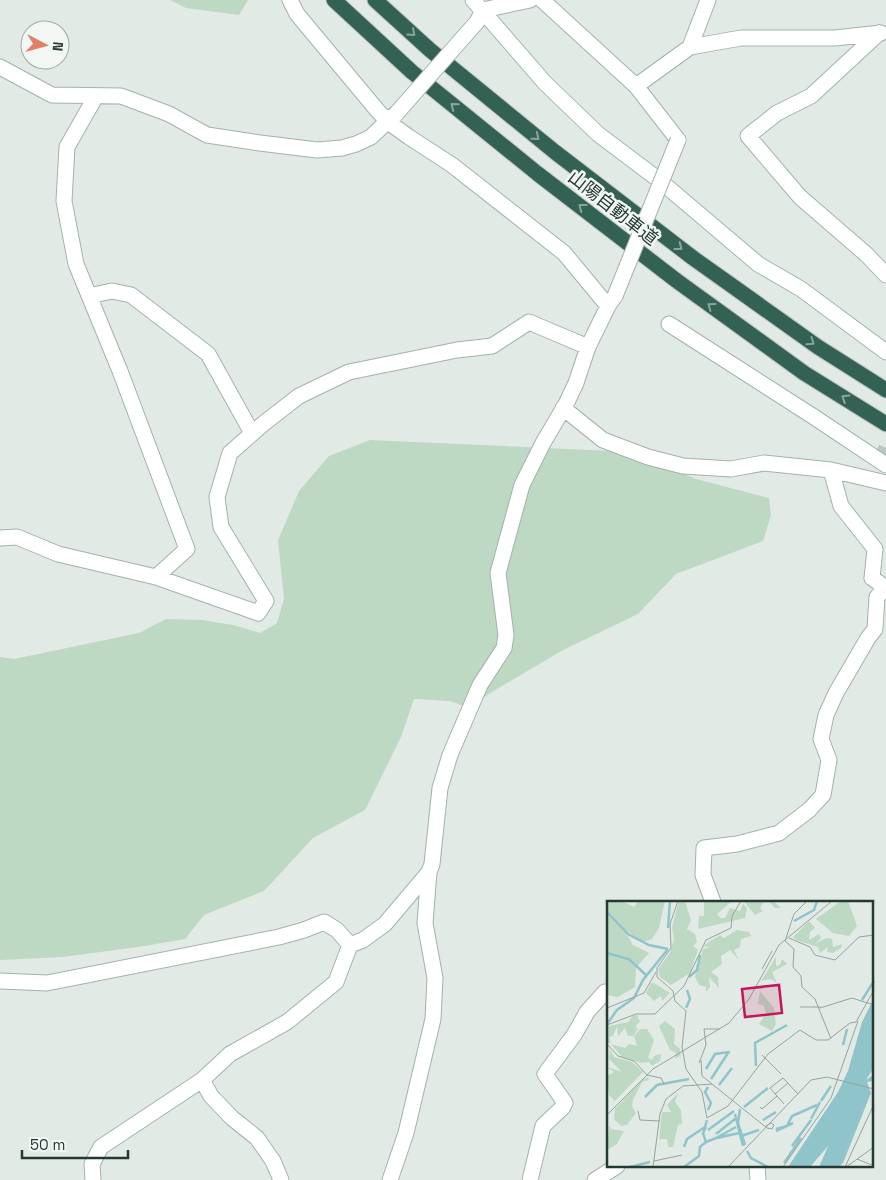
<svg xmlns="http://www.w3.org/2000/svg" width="886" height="1180" font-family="'Space Grotesk','Noto Sans JP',sans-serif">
  <rect width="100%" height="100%" fill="#e2eae6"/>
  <!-- green -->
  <path fill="#bdd9c3" d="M 170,0 L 248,0 L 239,15 L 186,8 Z
    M 370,440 L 634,452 L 696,479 L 769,498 L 771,515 L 763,541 L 676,574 L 638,614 L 563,650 L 492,692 L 469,708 L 450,701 L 414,699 L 401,737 L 365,810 L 313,838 L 288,865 L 264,891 L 204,915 L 185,939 L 145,946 L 63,957 L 0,960 L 0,657 L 14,659 L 139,633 L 166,619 L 202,620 L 233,625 L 260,633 L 277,623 L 284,599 L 278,540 L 299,491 L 329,456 Z"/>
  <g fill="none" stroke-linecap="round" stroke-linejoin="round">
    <!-- street-tunnel -->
    <path stroke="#bcc7c2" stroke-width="15" stroke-dasharray="15 8" stroke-linecap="butt" d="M 880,461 L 886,448"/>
    <defs>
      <path id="street" d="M 290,0 L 297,14 L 377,110 L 388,122 L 409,137 L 452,165 L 564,253 L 608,306
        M 542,0 L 636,86 L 678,140
        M 477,22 L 483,10 L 530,0
        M 879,33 L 811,96 L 777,113 L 748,136 L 800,197 L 867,255 L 886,275
        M 690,47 L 708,0
        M 0,67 L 52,95 L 121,96 L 169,114 L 207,135 L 260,143 L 317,150 L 342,148 L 356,144 L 371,137 L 394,115
        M 636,86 L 690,47 L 741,38 L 835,38 L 881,33
        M 96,96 L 67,147 L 64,201 L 76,264 L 120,371 L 187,549 L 156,577
        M 89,296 L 112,291 L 131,295 L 208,354 L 252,433
        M 669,324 L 814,417 L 886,465
        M 563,408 L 603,440 L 648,457 L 683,466 L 731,469 L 764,463 L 831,470 L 886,483
        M 0,538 L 17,537 L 58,554 L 156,577 L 258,613 L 266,601 L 221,527 L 217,497 L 230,453 L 263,424 L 299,396 L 349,372 L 457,350 L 492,346 L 529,322 L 588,347
        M 713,902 L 703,875 L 704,848 L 737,844 L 779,833 L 809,810 L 823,795 L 829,760 L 821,739 L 826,715 L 836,693 L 868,638 L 875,629 L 877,597 L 886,588 L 872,578 L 875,549 L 841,506 L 831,470
        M 0,981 L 47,983 L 279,937 L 304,930 L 324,922 L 337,930 L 350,945
        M 202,1080 L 211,1096 L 232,1118 L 257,1138 L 273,1161 L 281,1180
        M 757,1166 L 758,1180
        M 93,1180 L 92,1164 L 101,1147 L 202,1080 L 230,1054 L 287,1022 L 336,982 L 350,945 L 363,940 L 385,924 L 429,872
        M 390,1180 L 406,1133 L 433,1019 L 435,978 L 425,923 L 429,872 L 432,864 L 440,788 L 450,755 L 480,685 L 504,648 L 506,635 L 498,573 L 522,485 L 543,443 L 566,404 L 576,383 L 588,347 L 608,306 L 615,296
        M 530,1180 L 543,1126 L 563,1107 L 565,1103 L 545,1074 L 574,1035 L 587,1012 L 605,992 L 608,994
        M 595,1180 L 617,1166"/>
      <path id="secondary" d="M 473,0 L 545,83 L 598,134 L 659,180 L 758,264 L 801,289 L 886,352"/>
      <path id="highway" d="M 334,0 L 412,72 L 538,174 L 677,281 L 804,373 L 886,424
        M 375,0 L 430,50 L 555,152 L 693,258 L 818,347 L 886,390"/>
    </defs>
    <!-- street casing -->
    <use href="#street" stroke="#a5b1ac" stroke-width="17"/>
    <!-- secondary casing -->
    <use href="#secondary" stroke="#a2b5ad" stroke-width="17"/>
    <!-- highway casing -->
    <use href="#highway" stroke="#bdc4c2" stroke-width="17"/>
    <!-- street -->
    <use href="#street" stroke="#fff" stroke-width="15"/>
    <!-- secondary -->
    <use href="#secondary" stroke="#fff" stroke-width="15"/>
    <!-- highway -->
    <use href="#highway" stroke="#336255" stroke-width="15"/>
    <defs>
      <path id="street-bridge" d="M 395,115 L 476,23
        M 615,296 L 678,140"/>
    </defs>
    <!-- street-bridge casing -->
    <use href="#street-bridge" stroke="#a5b1ac" stroke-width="17" stroke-linecap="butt"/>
    <!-- street-bridge -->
    <use href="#street-bridge" stroke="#fff" stroke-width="15"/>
  </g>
  <!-- one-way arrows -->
  <defs><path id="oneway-chevron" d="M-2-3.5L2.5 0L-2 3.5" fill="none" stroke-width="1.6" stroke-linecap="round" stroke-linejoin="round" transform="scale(1.25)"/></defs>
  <g stroke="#89a59d">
    <use href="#oneway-chevron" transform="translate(412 33) rotate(42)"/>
    <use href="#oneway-chevron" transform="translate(454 106) rotate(-141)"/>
    <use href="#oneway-chevron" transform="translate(536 137) rotate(39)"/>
    <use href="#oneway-chevron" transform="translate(582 207) rotate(-142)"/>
    <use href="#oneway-chevron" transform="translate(679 247) rotate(37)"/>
    <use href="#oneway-chevron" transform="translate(711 306) rotate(-144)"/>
    <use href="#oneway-chevron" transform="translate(811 342) rotate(35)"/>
    <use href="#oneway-chevron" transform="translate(845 398) rotate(-148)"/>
  </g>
  <g text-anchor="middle" stroke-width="5" stroke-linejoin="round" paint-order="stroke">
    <!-- street labels -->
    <g font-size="18" fill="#243932" stroke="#f2f7f4">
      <text transform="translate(613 208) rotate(38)" y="6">山陽自動車道</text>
    </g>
  </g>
  <!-- overview -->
  <g transform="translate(607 901)">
    <rect width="266" height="266" fill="#e2eae6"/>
    <path d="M 0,0 L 14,0 L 27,6 L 31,0 L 58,0 L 52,27 L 45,38 L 36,41 L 17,28 L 26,44 L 42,52 L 29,67 L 28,86 L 11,96 L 0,94 ZM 72,0 L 78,0 L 84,19 L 80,28 L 88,33 L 90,41 L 86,45 L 91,49 L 83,72 L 64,84 L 53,76 L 51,68 L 63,52 L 67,38 L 65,26 ZM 97,0 L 125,0 L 110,13 L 113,17 L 118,17 L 123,7 L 133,10 L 136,3 L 140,7 L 138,17 L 91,28 L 92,15 L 97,15 ZM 137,0 L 166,0 L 174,7 L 168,7 L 162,1 L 156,2 L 153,7 L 156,10 L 148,14 ZM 234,0 L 241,0 L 250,25 L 242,35 L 226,32 L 209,18 ZM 202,20 L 208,27 L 203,31 L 202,39 L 212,33 L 214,37 L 208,43 L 219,37 L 225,38 L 226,46 L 235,43 L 234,47 L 226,52 L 220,51 L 221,46 L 213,52 L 211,46 L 189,39 L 186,36 ZM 130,29 L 142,31 L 144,35 L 134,38 L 133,46 L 127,49 L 132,59 L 123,49 L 114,55 L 115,63 L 104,71 L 111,76 L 112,87 L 102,76 L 103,86 L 99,91 L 99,86 L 92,84 L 88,76 L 96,48 L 103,46 L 96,45 L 113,34 L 117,37 ZM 169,56 L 169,65 L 173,64 L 175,58 L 180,63 L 165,71 L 170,82 L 164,78 L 154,80 ZM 44,82 L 47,82 L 63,92 L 55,100 L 54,95 L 47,100 L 39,92 ZM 153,90 L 167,107 L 169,123 L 165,130 L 152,123 L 159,113 L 157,105 L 151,103 ZM 30,114 L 33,121 L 28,125 L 31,128 L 26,135 L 21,135 L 18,127 L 11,135 L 10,125 L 6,135 L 2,136 L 4,142 L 0,142 L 1,125 L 22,121 L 25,115 ZM 58,120 L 68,128 L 67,143 L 73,148 L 74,160 L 73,155 L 68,158 L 69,152 L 63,149 L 52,125 ZM 33,128 L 40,128 L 47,139 L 41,157 L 45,159 L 47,155 L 54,153 L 53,160 L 45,165 L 42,161 L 34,162 L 15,156 L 4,143 L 18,147 L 22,143 L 30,145 L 27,135 ZM 3,148 L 7,156 L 25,161 L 36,171 L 8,200 L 2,194 L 0,180 L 0,175 L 7,171 L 0,166 L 15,171 L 2,158 ZM 41,176 L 42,179 L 35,181 L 26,199 L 25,205 L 29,212 L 20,224 L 14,225 L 7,218 L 8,208 L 35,179 ZM 71,192 L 68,201 L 74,209 L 75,223 L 71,224 L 66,246 L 61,246 L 60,238 L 52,238 L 55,211 L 64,211 L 60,204 ZM 2,224 L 4,228 L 17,230 L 10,243 L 0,249 Z" fill="#bdd9c3"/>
    <path d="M 266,99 L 266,168 L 259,179 L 266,174 L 266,180 L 260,181 L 264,192 L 236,262 L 232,266 L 212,266 L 221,245 L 203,266 L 181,266 L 231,191 L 241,170 L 255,121 Z" fill="#8fc4ca"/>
    <path fill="none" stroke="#8fc4ca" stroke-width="2.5" d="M 0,11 L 21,33 L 42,44 L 61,48M 187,20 L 207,9 L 210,0M 61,27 L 63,0M 0,52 L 22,58 L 40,75M 82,76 L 90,69 L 93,54M 255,99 L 267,80M 79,107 L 83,98 L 80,89M 0,123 L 10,109 L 27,97 L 36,79 L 61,48M 236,144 L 240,128M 149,165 L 148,142 L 180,124M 99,168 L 108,153 L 123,151M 104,178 L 121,152M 112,184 L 125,167M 101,186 L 98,191 L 104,202 L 101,209M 38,196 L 50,184 L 82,178M 214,200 L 224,185M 137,206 L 161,187M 133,208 L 131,222 L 138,244M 128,213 L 136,245M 204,218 L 213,201M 156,219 L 169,211M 169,228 L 180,225 L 185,215 L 210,204M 101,229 L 127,210M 169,230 L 186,222M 109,233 L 128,218M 134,235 L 152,229M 109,237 L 129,226M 110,237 L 132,232M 103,239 L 99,241 L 109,237M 185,245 L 204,219M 77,246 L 80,238 L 98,226 L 100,219M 140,250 L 144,257 L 161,266M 177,262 L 194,237M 23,266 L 43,261M 77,266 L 92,255 L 93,246 L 99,241 L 96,232 L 99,226"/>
    <path fill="none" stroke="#96a39e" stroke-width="1" d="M 71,0 L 63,23 L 64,47 L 50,67 L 50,76 L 66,90 L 68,100 L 79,110 L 75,146 L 79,168 L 95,191 L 100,217 L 121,205 L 161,153 L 193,129 L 209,139 L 221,139 L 243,122 L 249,121 L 267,89M 200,0 L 187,13 L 178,40 L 187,48 L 186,66 L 194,75 L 195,86 L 208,98 L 224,138M 182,37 L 203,46 L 208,54 L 228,59 L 252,36 L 267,34M 155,68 L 165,50M 193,106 L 214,106M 0,107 L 37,92 L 49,71M 213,107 L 245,97 L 267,104M 0,124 L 29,113 L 48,113 L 77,85 L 99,39 L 124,27 L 125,15 L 134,0M 0,143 L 11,155 L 27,160 L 40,174 L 54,177 L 57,183M 155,154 L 174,173M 94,159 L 95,175 L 160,227 L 165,228 L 167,224 L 164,222 L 159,225M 92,162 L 99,144 L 97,128 L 113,128M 176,177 L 163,187 L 177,203M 176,177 L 191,193M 168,193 L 181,182M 153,206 L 155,208 L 170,195M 31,210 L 33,219 L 53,220M 0,214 L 46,168 L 122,122 L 142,98 L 172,44 L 225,0M 250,258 L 267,265M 47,260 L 75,254M 46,266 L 53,213 L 59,198 L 76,185 L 105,183M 121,266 L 204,179 L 220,176 L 267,188M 176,266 L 224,197 L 251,120M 238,266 L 267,203M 239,266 L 267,246"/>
    <path fill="#c2185b" fill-opacity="0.15" stroke="#c2185b" stroke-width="2.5" d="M 172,84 L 175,112 L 138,116 L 135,88 Z"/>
    <rect width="266" height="266" fill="none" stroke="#243932" stroke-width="2.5"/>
  </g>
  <!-- north arrow -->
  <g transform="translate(45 45) rotate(96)"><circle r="24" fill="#f2f7f4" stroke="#a0aba6"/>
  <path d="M0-4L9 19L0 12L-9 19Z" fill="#e37e67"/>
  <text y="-8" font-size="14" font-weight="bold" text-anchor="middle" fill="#243932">N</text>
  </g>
  <!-- scale -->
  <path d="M22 1150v8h106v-8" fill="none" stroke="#243932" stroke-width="2.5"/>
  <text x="30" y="1150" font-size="15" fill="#243932" stroke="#f2f7f4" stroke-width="4" paint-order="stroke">50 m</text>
</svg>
